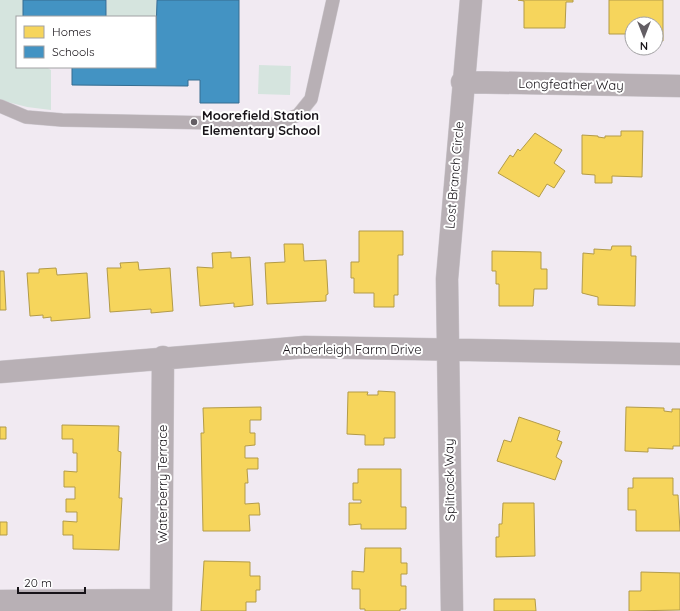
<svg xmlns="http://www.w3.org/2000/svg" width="680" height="611" font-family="Quicksand,sans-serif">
  <rect width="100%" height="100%" fill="#f1eaf2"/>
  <!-- green -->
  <path fill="#d5e4de" d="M 0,0 L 23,0 L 23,17 L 17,17 L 17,67 L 46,67 L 51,70 L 51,110 L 27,107 L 0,100 Z
    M 107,0 L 156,0 L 157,33 L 155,33 L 155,17 L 106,17 Z
    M 259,65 L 291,66 L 290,95 L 258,94 Z"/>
  <!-- homes -->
  <path fill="#f6d55c" stroke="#b39b48" d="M 573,0 L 573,2 L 566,2 L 565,28 L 524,28 L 524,1 L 518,0 Z
    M 609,0 L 663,0 L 663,41 L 656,40 L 656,24 L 632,24 L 632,34 L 609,34 Z
    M 621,131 L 643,131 L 642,177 L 612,176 L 612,183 L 595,183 L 595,175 L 582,174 L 582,135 L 598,136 L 598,137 L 605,138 L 605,136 L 621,136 Z
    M 535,133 L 562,150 L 554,163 L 565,171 L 554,188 L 547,184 L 539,197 L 498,173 L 510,155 L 513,157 L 518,149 L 520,151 Z
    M 359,231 L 403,231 L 403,255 L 398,255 L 398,295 L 394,295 L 394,307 L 374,307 L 374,293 L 354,293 L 354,278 L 351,278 L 351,262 L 359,262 Z
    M 284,244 L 303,244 L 304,261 L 326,260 L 328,294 L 326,295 L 326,301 L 267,304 L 265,263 L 285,262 Z
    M 612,246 L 631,246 L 631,256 L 636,256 L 635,306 L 598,305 L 598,297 L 582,293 L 583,253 L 594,254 L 594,249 L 611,250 Z
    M 492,251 L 541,252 L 541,269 L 547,269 L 547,289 L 534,289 L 533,306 L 499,306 L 499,284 L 496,284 L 496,271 L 492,271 Z
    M 231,252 L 231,258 L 250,257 L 253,305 L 234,307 L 234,303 L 200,306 L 197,267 L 213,268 L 212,253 Z
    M 138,262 L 139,270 L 170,268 L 173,311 L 151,313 L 151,309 L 110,312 L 107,268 L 121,268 L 120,263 Z
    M 56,268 L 57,275 L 87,273 L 90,318 L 51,321 L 51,317 L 43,318 L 43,315 L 30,316 L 27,273 L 39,273 L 39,269 Z
    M 0,271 L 4,271 L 6,310 L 0,310 Z
    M 378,391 L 395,392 L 395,438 L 384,438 L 384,445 L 365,445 L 365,435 L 347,434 L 348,392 L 368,392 L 367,395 L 378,395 Z
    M 261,407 L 261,420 L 250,420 L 250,433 L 255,433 L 255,445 L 245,446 L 245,458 L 258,458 L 258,469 L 247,469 L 248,483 L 245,483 L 245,504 L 259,503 L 260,515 L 249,515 L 250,531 L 203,531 L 201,433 L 204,433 L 203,408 Z
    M 626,407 L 664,408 L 664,411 L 672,412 L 672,409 L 680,409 L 680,446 L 673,446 L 673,449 L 648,448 L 648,452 L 625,451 Z
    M 519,417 L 560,431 L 557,440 L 562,442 L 556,457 L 562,461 L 555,480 L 497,461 L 504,440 L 511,442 Z
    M 62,425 L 119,426 L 118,451 L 121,452 L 119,498 L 122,498 L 119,550 L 73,549 L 73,535 L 63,535 L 63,521 L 77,522 L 77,512 L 66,512 L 66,499 L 75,499 L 75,487 L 64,487 L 64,471 L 77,472 L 77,453 L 73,453 L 73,439 L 62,439 Z
    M 0,427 L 6,427 L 6,439 L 0,439 Z
    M 358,469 L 401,469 L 401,507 L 406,507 L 406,529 L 361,529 L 361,524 L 349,525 L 349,503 L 361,503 L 361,500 L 353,500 L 353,483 L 358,483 Z
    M 633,478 L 673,478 L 673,495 L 678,495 L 680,531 L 636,531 L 636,510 L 628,510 L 628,488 L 633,488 Z
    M 503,503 L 534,503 L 535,556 L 496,557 L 496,537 L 499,537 L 499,524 L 502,524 Z
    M 0,522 L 7,522 L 7,535 L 0,535 Z
    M 365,548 L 401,548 L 401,563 L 407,563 L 407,574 L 401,574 L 401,586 L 406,586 L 406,609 L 400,609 L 400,611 L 365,611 L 365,609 L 360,609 L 360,589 L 352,589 L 352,571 L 364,572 Z
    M 204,561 L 250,562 L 250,576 L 260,576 L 260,590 L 256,590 L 256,602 L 246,602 L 246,611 L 201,611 Z
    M 641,572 L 680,573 L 680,610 L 629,611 L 629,591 L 641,591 Z
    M 494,599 L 535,599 L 536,611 L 494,611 Z"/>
  <!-- schools -->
  <path fill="#4393c3" stroke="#366d90" d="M 23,0 L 106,0 L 106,17 L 23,17 Z
    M 157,0 L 239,0 L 239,103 L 200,103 L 200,80 L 188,80 L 188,86 L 72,85 L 72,67 L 155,67 Z"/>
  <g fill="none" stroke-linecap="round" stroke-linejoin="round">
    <defs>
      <path id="service" d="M 0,106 L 26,117 L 62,120 L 275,124 L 298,115 L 311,99 L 333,0"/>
      <path id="minor" d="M 462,82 L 680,86
        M 0,372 L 305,347 L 680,354
        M 0,601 L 161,600
        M 161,611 L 163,357
        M 452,611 L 447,279 L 471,0"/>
    </defs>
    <!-- service casing -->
    <use href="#service" stroke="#cdc8ce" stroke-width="14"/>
    <!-- minor casing -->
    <use href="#minor" stroke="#cdc8ce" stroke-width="23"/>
    <!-- service -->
    <use href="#service" stroke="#b8b0b5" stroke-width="13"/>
    <!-- minor -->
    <use href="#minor" stroke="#b8b0b5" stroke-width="22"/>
  </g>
  <!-- markers -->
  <circle fill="#635e64" stroke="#fff" stroke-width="1.5" cx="194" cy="122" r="4"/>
  <g text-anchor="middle" stroke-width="4" stroke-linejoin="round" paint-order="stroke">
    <!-- street labels -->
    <g font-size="13" fill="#171318" stroke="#fff">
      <text transform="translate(571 84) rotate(1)" y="5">Longfeather Way</text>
      <text transform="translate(454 175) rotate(-85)" y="5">Lost Branch Circle</text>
      <text x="352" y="354">Amberleigh Farm Drive</text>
      <text transform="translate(449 480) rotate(-91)" y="5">Splitrock Way</text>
      <text transform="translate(162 484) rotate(-90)" y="5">Waterberry Terrace</text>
    </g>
    <!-- poi labels -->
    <g font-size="13" font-weight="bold" fill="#171318" stroke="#fff" text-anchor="start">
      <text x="202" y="120">Moorefield Station<tspan x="202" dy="15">Elementary School</tspan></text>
    </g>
  </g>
  <!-- legend -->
  <rect x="16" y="16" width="140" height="52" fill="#ffffff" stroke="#a2a1a3"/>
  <rect x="24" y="26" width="20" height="12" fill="#f6d55c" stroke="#a2a1a3"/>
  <text x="52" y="36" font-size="12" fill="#171318">Homes</text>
  <rect x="24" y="46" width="20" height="12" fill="#4393c3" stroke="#a2a1a3"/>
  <text x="52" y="56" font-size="12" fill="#171318">Schools</text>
  <!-- north arrow -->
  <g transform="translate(644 36) rotate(180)"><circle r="19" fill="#ffffff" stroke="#a2a1a3"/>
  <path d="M0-3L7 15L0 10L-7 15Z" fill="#635e64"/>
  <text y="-6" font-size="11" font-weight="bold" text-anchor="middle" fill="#171318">N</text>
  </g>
  <!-- scale -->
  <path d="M18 587v6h67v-6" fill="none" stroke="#171318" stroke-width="2"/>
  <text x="24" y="587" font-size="12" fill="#171318" stroke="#ffffff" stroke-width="3" paint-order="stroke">20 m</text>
</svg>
